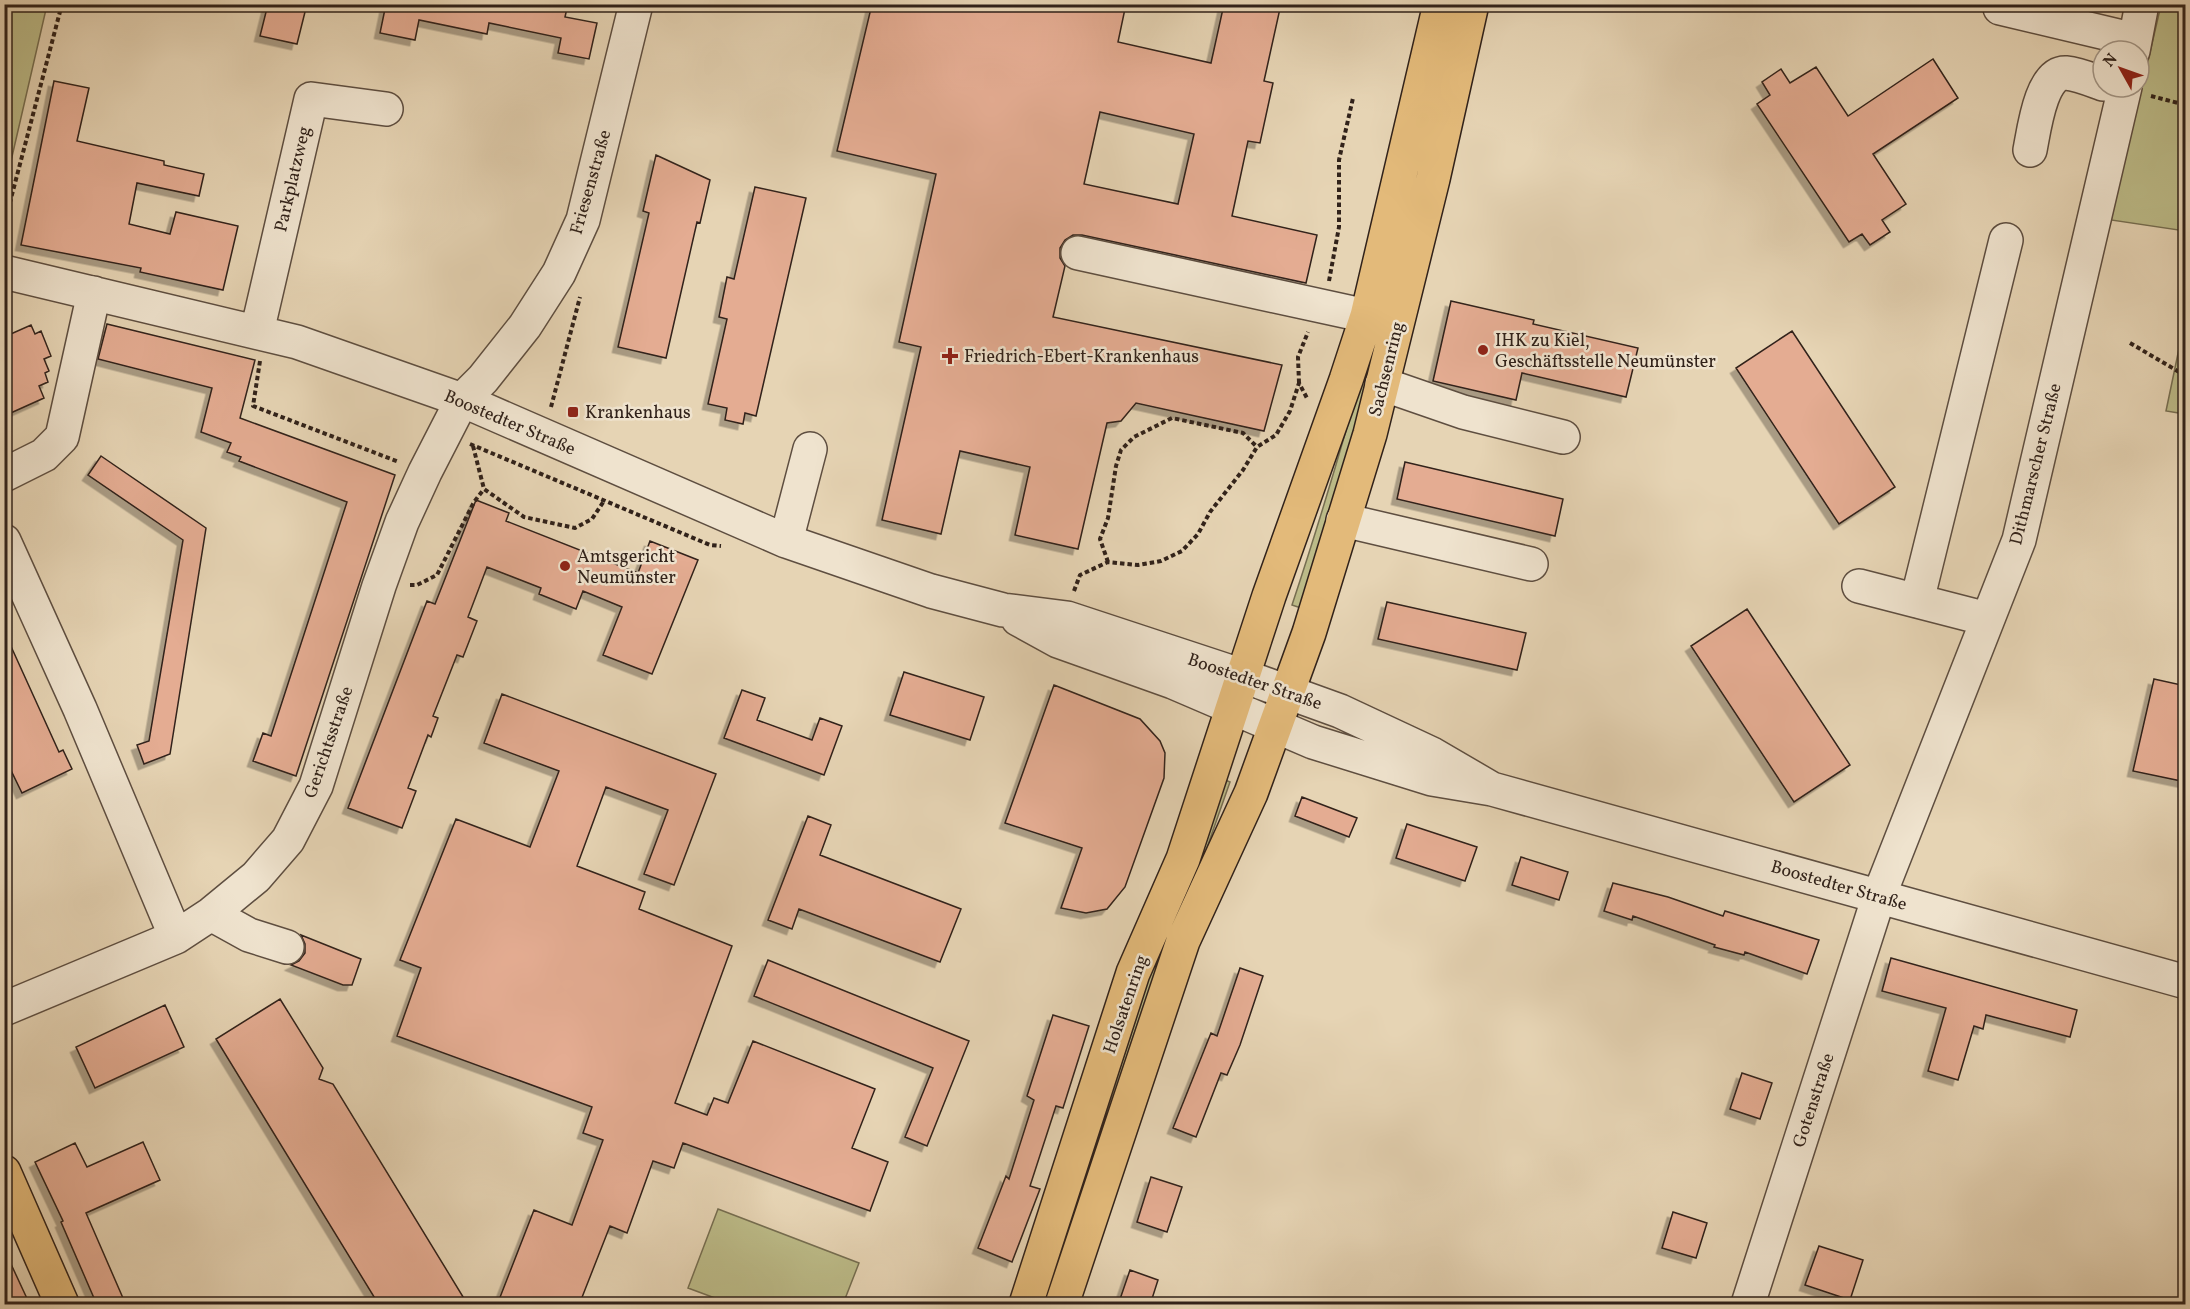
<svg xmlns="http://www.w3.org/2000/svg" width="2190" height="1309" font-family="Vollkorn,serif">
  <defs>
    <filter id="shadow"><feDropShadow dx="-5.5" dy="5.5" stdDeviation="0" flood-color="#0004"/></filter>
  </defs>
  <rect width="100%" height="100%" fill="#e6d4b4"/>
  <filter id="stains"><feTurbulence type="fractalNoise" baseFrequency=".00333" numOctaves="4"/><feColorMatrix values="0 0 0 0 .2 0 0 0 0 .09 0 0 0 0 .02 0 0 0 .5 -.17"/></filter>
  <radialGradient id="worn" r=".72"><stop offset=".6" stop-color="#630" stop-opacity="0"/><stop offset="1" stop-color="#630" stop-opacity=".3"/></radialGradient>
  <!-- green -->
  <path fill="#bcbb88" stroke="#766e51" stroke-width="1.5" d="M 5,4 L 47,5 L 5,187 L 4,5 Z
    M 1458,5 L 1368,383 L 1301,608 L 1292,605 C 1358,407 1407,206 1458,5 Z
    M 2161,5 L 2185,5 L 2185,231 L 2111,220 Z
    M 2185,320 L 2185,414 L 2166,411 Z
    M 1220,778 L 1230,782 L 1047,1304 L 1039,1304 L 1158,948 Z
    M 718,1209 L 859,1263 L 843,1304 L 731,1304 L 688,1288 Z"/>
  <!-- building -->
  <path fill="#e4ac92" stroke="#31221a" stroke-width="1.5" fill-rule="evenodd" filter="url(#shadow)" d="M 268,4 L 307,4 L 297,44 L 260,36 Z
    M 386,4 L 568,4 L 565,17 L 597,23 L 589,59 L 558,53 L 561,38 L 489,23 L 487,34 L 419,20 L 415,40 L 380,33 Z
    M 872,4 L 1126,4 L 1118,42 L 1211,63 L 1224,4 L 1281,4 L 1264,81 L 1273,83 L 1260,143 L 1248,141 L 1232,216 L 1317,235 L 1306,283 L 1082,235 L 1073,235 L 1065,240 L 1060,248 L 1060,258 L 1065,266 L 1053,317 L 1282,365 L 1264,431 L 1136,403 L 1121,421 L 1107,423 L 1078,549 L 1015,535 L 1030,467 L 960,451 L 941,534 L 882,520 L 921,347 L 899,342 L 936,174 L 837,151 ZM 1100,112 L 1194,134 L 1178,204 L 1084,184 Z
    M 1933,59 L 1958,98 L 1873,154 L 1906,204 L 1882,220 L 1890,232 L 1870,245 L 1862,234 L 1849,242 L 1757,104 L 1770,95 L 1762,82 L 1781,69 L 1790,83 L 1816,67 L 1848,116 Z
    M 54,81 L 89,88 L 77,141 L 164,161 L 164,165 L 204,174 L 199,196 L 137,183 L 129,224 L 170,234 L 176,212 L 238,226 L 223,290 L 140,272 L 141,268 L 21,245 Z
    M 656,155 L 710,180 L 700,223 L 697,222 L 666,358 L 618,347 L 649,213 L 643,211 Z
    M 755,187 L 806,198 L 756,416 L 745,413 L 743,424 L 725,420 L 727,408 L 708,404 L 727,319 L 719,317 L 727,277 L 734,279 Z
    M 1451,301 L 1534,320 L 1533,324 L 1638,348 L 1626,397 L 1522,373 L 1516,400 L 1433,381 Z
    M 107,324 L 255,360 L 240,418 L 395,475 L 296,776 L 253,761 L 263,733 L 271,736 L 347,502 L 239,461 L 241,457 L 227,452 L 231,443 L 201,432 L 212,388 L 98,359 Z
    M 31,325 L 35,334 L 41,331 L 51,356 L 44,359 L 49,371 L 45,373 L 48,382 L 39,386 L 44,398 L 4,416 L 4,337 Z
    M 1792,331 L 1895,487 L 1839,524 L 1736,368 Z
    M 101,456 L 206,528 L 170,754 L 144,764 L 137,745 L 149,741 L 183,540 L 88,475 Z
    M 1405,462 L 1563,499 L 1555,536 L 1397,499 Z
    M 476,500 L 509,513 L 506,521 L 638,573 L 650,541 L 698,560 L 652,674 L 603,655 L 622,607 L 583,591 L 576,609 L 539,594 L 541,588 L 487,567 L 468,617 L 477,621 L 463,657 L 457,655 L 433,716 L 438,718 L 431,737 L 428,735 L 408,788 L 416,791 L 402,828 L 348,808 L 427,601 L 435,604 Z
    M 1387,602 L 1526,633 L 1517,670 L 1378,639 Z
    M 1747,609 L 1850,765 L 1794,802 L 1691,646 Z
    M 4,631 L 59,752 L 63,750 L 72,769 L 22,793 L 4,756 Z
    M 904,672 L 984,697 L 970,740 L 890,715 Z
    M 2154,679 L 2186,686 L 2186,782 L 2133,771 Z
    M 1054,685 L 1140,719 L 1160,741 L 1165,753 L 1164,778 L 1125,887 L 1107,909 L 1086,913 L 1061,908 L 1082,848 L 1005,823 Z
    M 742,690 L 765,698 L 757,720 L 812,740 L 820,718 L 842,726 L 824,775 L 724,738 Z
    M 502,694 L 716,774 L 674,885 L 644,874 L 668,810 L 606,787 L 577,866 L 645,892 L 639,909 L 732,946 L 675,1103 L 707,1115 L 714,1098 L 728,1103 L 753,1041 L 875,1089 L 852,1148 L 888,1162 L 870,1211 L 683,1143 L 674,1168 L 653,1161 L 627,1233 L 610,1226 L 579,1305 L 497,1305 L 534,1210 L 572,1225 L 603,1140 L 583,1133 L 592,1107 L 397,1036 L 421,968 L 400,960 L 456,819 L 530,847 L 559,771 L 484,743 Z
    M 1302,797 L 1357,818 L 1349,837 L 1295,816 Z
    M 808,816 L 831,825 L 820,855 L 961,909 L 940,962 L 799,909 L 792,929 L 768,920 Z
    M 1407,824 L 1477,847 L 1465,881 L 1396,858 Z
    M 1521,857 L 1568,872 L 1559,900 L 1512,885 Z
    M 1613,883 L 1668,897 L 1723,916 L 1725,911 L 1819,940 L 1807,974 L 1745,952 L 1744,955 L 1714,947 L 1715,945 L 1633,916 L 1632,920 L 1604,911 Z
    M 301,935 L 361,959 L 352,985 L 343,985 L 291,965 L 299,961 L 305,953 L 305,944 Z
    M 1891,958 L 2077,1010 L 2070,1037 L 1986,1015 L 1983,1029 L 1974,1026 L 1958,1080 L 1928,1071 L 1946,1008 L 1882,991 Z
    M 768,960 L 969,1041 L 927,1146 L 905,1137 L 933,1068 L 754,996 Z
    M 1240,968 L 1263,976 L 1240,1045 L 1227,1075 L 1221,1073 L 1196,1137 L 1173,1128 L 1211,1033 L 1217,1036 Z
    M 280,999 L 323,1068 L 319,1079 L 333,1084 L 468,1305 L 379,1305 L 216,1039 Z
    M 165,1005 L 184,1047 L 95,1088 L 76,1047 Z
    M 1053,1015 L 1089,1026 L 1063,1108 L 1056,1106 L 1030,1186 L 1040,1189 L 1012,1262 L 978,1248 L 1006,1176 L 1009,1179 L 1034,1100 L 1027,1096 Z
    M 1742,1073 L 1772,1083 L 1760,1119 L 1730,1109 Z
    M 143,1142 L 160,1180 L 86,1213 L 126,1305 L 97,1305 L 61,1222 L 63,1221 L 35,1162 L 75,1143 L 87,1167 Z
    M 1151,1177 L 1182,1187 L 1167,1232 L 1137,1222 Z
    M 1673,1212 L 1707,1223 L 1696,1258 L 1662,1248 Z
    M 1819,1246 L 1863,1260 L 1850,1300 L 1805,1285 Z
    M 4,1249 L 30,1305 L 4,1305 Z
    M 1130,1270 L 1158,1280 L 1150,1305 L 1118,1305 Z"/>
  <g fill="none" stroke-linecap="round" stroke-linejoin="round">
    <defs>
      <path id="minor" d="M 2000,8 L 2135,40
        M 2133,51 L 2142,4
        M 2030,150 C 2034,130 2041,72 2066,73 C 2078,74 2092,80 2103,84
        M 1078,253 L 1367,316
        M 4,272 L 297,342 L 462,400 L 786,541 L 931,591 L 1003,610 L 1067,618 L 1243,676 L 1340,711 L 1432,754 L 1492,789
        M 257,332 L 311,99 L 386,109
        M 1382,384 L 1463,412 L 1563,437
        M 4,475 L 44,455 L 62,437 L 94,293
        M 1343,520 L 1531,564
        M 4,541 L 80,709 L 176,937
        M 786,541 L 810,449
        M 1859,586 L 1987,619
        M 1917,601 L 2006,240
        M 1018,619 L 1058,641 L 1173,682 L 1313,742 L 1432,779 L 1492,789 L 2186,982
        M 211,914 L 249,935 L 287,947
        M 4,1009 L 176,937 L 211,914 L 256,877 L 288,840 L 316,786 L 379,586 L 402,522 L 425,472 L 462,400 L 483,379 L 525,326 L 559,273 L 583,220 L 636,4
        M 1748,1304 L 1879,896 L 2019,540 L 2125,87"/>
      <path id="major" d="M 4,1172 L 62,1304
        M 1026,1304 L 1133,973 L 1183,859 L 1269,596 L 1346,380 L 1367,316 L 1440,4
        M 1062,1304 L 1183,941 L 1251,793 L 1309,633 L 1370,434 L 1433,179 L 1472,4"/>
    </defs>
    <!-- minor casing -->
    <use href="#minor" stroke="#5e4e40" stroke-width="36"/>
    <!-- major casing -->
    <use href="#major" stroke="#31221a" stroke-width="36"/>
    <!-- path -->
    <path stroke="#31221a" stroke-width="4" stroke-dasharray="4.5 3" stroke-linecap="butt" d="M 2151,96 L 2186,105
      M 4,225 L 62,4
      M 1329,281 L 1339,227 L 1339,160 L 1353,98
      M 2130,343 L 2186,376
      M 260,361 L 253,406 L 399,462
      M 1299,383 L 1298,357 L 1308,332
      M 551,407 L 580,297
      M 470,444 L 710,545 L 721,546
      M 473,446 L 484,489 L 524,517 L 575,528 L 592,519 L 604,501
      M 1108,562 L 1100,539 L 1108,518 L 1116,466 L 1121,450 L 1134,437 L 1172,418 L 1243,433 L 1257,447
      M 410,585 L 417,585 L 437,575 L 474,502 L 484,489
      M 1074,591 L 1080,575 L 1108,562 L 1138,565 L 1161,561 L 1182,551 L 1198,534 L 1210,512 L 1243,470 L 1257,447 L 1276,435 L 1290,411 L 1299,383 L 1308,400"/>
    <!-- minor -->
    <use href="#minor" stroke="#efe3ce" stroke-width="33"/>
    <!-- major -->
    <use href="#major" stroke="#e3ba7a" stroke-width="33"/>
  </g>
  <!-- markers -->
  <g fill="#8f2418" stroke="#efe3ce" stroke-width="2">
    <circle cx="1483" cy="350" r="6"/>
    <path d="M947 347h6v6h6v6h-6v6h-6v-6h-6v-6h6z"/>
    <rect x="567" y="406" width="12" height="12" rx="3"/>
    <circle cx="565" cy="566" r="6"/>
  </g>
  <g text-anchor="middle" stroke-width="5" stroke-linejoin="round" paint-order="stroke">
    <!-- street labels -->
    <g font-size="18" fill="#31221a" stroke="#efe3ce">
      <text transform="translate(292 179) rotate(-77)" y="6">Parkplatzweg</text>
      <text transform="translate(590 182) rotate(-74)" y="6">Friesenstraße</text>
      <text transform="translate(1386 369) rotate(-76)" y="6">Sachsenring</text>
      <text transform="translate(510 422) rotate(23)" y="6">Boostedter Straße</text>
      <text transform="translate(2035 464) rotate(-76)" y="6">Dithmarscher Straße</text>
      <text transform="translate(1255 681) rotate(19)" y="6">Boostedter Straße</text>
      <text transform="translate(328 742) rotate(-71)" y="6">Gerichtsstraße</text>
      <text transform="translate(1839 885) rotate(16)" y="6">Boostedter Straße</text>
      <text transform="translate(1125 1004) rotate(-71)" y="6">Holsatenring</text>
      <text transform="translate(1813 1100) rotate(-72)" y="6">Gotenstraße</text>
    </g>
    <!-- poi labels -->
    <g font-size="18" fill="#31221a" stroke="#efe3ce" text-anchor="start">
      <text x="1495" y="346">IHK zu Kiel,<tspan x="1495" dy="21">Geschäftsstelle Neumünster</tspan></text>
      <text x="964" y="362">Friedrich-Ebert-Krankenhaus</text>
      <text x="585" y="418">Krankenhaus</text>
      <text x="577" y="562">Amtsgericht<tspan x="577" dy="21">Neumünster</tspan></text>
    </g>
  </g>
  <!-- margin -->
  <rect width="2190" height="1309" fill="none" stroke="#e6d4b4" stroke-width="24"/>
  <rect x="6" y="6" width="2178" height="1297" fill="none" stroke="#31221a" stroke-width="3"/>
  <rect x="12" y="12" width="2166" height="1285" fill="none" stroke="#31221a" stroke-width="1.5"/>
  <!-- north arrow -->
  <g transform="translate(2121 69) rotate(310)"><circle r="28" fill="#efe3ce" stroke="#a39686" stroke-width="1.5"/>
  <path d="M0-4.5L10 22L0 15L-10 22Z" fill="#8f2418"/>
  <text y="-9" font-size="16" font-weight="bold" text-anchor="middle" fill="#31221a">N</text>
  </g>
  <rect width="100%" height="100%" filter="url(#stains)"/>
  <rect width="100%" height="100%" fill="url(#worn)"/>
</svg>
